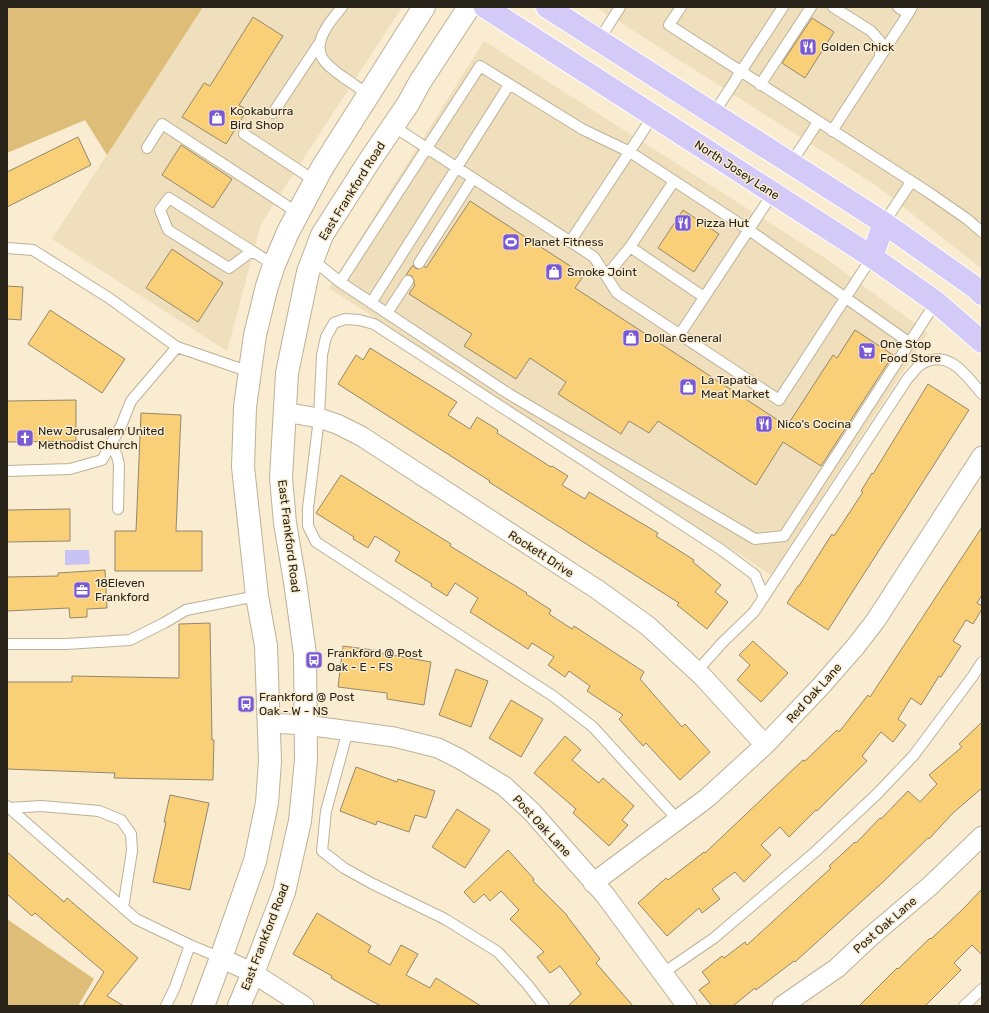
<svg xmlns="http://www.w3.org/2000/svg" width="989" height="1013" font-family="Rubik,sans-serif">
  <rect width="100%" height="100%" fill="#f9ecd0"/>
  <!-- built -->
  <path fill="#efdfbd" d="M 203,7 L 402,7 L 261,224 L 227,351 L 52,239 Z
    M 596,7 L 982,7 L 982,269 L 877,186 Z
    M 484,41 L 825,258 L 928,333 L 771,575 L 329,288 Z"/>
  <!-- green -->
  <path fill="#ddbd78" d="M 7,7 L 203,7 L 107,155 L 85,120 L 7,153 Z
    M 7,919 L 94,979 L 78,1006 L 7,1006 Z"/>
  <!-- water -->
  <path fill="#c9c2f4" d="M 65,550 L 89,550 L 90,564 L 65,565 Z"/>
  <!-- building -->
  <path fill="#f9d077" stroke="#93876e" d="M 253,17 L 283,36 L 239,105 L 247,110 L 226,144 L 182,117 L 204,83 L 210,86 Z
    M 812,18 L 834,32 L 805,78 L 782,63 Z
    M 78,137 L 91,165 L 7,207 L 7,172 Z
    M 181,145 L 232,179 L 213,208 L 162,175 Z
    M 470,201 L 584,275 L 575,288 L 787,426 L 833,355 L 837,358 L 855,330 L 893,355 L 821,466 L 783,442 L 756,485 L 658,421 L 649,433 L 629,421 L 621,434 L 558,394 L 566,382 L 530,358 L 516,379 L 464,346 L 472,334 L 409,294 L 415,285 L 414,284 L 414,281 L 412,276 L 406,275 L 413,265 L 415,268 L 418,269 L 424,266 L 426,268 Z
    M 683,210 L 719,234 L 694,272 L 658,248 Z
    M 172,249 L 223,283 L 198,322 L 146,288 Z
    M 7,286 L 23,287 L 21,320 L 7,319 Z
    M 50,310 L 125,359 L 102,393 L 28,344 Z
    M 370,348 L 457,402 L 448,415 L 470,429 L 477,417 L 498,430 L 497,433 L 551,467 L 552,466 L 568,476 L 562,485 L 585,499 L 589,492 L 658,533 L 656,536 L 694,560 L 693,562 L 721,585 L 715,592 L 728,602 L 707,629 L 677,605 L 679,603 L 489,482 L 490,481 L 338,384 L 356,355 L 363,360 Z
    M 928,384 L 969,410 L 828,630 L 787,603 L 798,586 L 799,586 L 832,534 L 834,536 L 863,492 L 861,491 L 872,473 L 873,474 Z
    M 76,400 L 76,441 L 7,442 L 7,401 Z
    M 141,413 L 181,415 L 176,531 L 202,531 L 202,571 L 115,571 L 115,531 L 136,531 Z
    M 341,475 L 451,544 L 450,546 L 527,593 L 526,594 L 551,610 L 549,614 L 572,629 L 574,626 L 644,672 L 640,679 L 682,727 L 685,724 L 710,752 L 680,780 L 646,743 L 643,746 L 619,719 L 623,715 L 587,691 L 590,686 L 569,671 L 565,677 L 548,665 L 554,657 L 532,643 L 528,649 L 470,612 L 478,598 L 455,583 L 447,596 L 431,586 L 432,584 L 395,561 L 400,552 L 375,536 L 368,548 L 353,539 L 354,537 L 316,513 Z
    M 70,509 L 70,541 L 7,542 L 7,510 Z
    M 982,527 L 982,595 L 977,603 L 982,606 L 982,609 L 973,624 L 966,620 L 953,641 L 961,646 L 941,677 L 939,676 L 921,705 L 911,698 L 898,719 L 906,725 L 893,742 L 881,732 L 862,756 L 867,761 L 817,811 L 816,810 L 789,837 L 780,827 L 761,845 L 771,855 L 744,882 L 735,872 L 712,889 L 720,899 L 702,913 L 699,908 L 667,936 L 638,903 L 666,878 L 668,880 L 704,852 L 705,853 L 803,760 L 805,761 L 837,730 L 839,732 L 868,695 L 870,697 Z
    M 105,570 L 107,608 L 87,609 L 87,617 L 70,618 L 69,608 L 7,611 L 7,577 L 58,576 L 58,573 Z
    M 210,623 L 212,740 L 214,740 L 213,780 L 114,778 L 115,773 L 7,769 L 7,682 L 72,682 L 72,676 L 179,678 L 179,624 Z
    M 753,641 L 788,673 L 761,702 L 737,680 L 750,665 L 739,655 Z
    M 343,646 L 381,651 L 381,653 L 431,662 L 424,705 L 387,699 L 387,693 L 338,687 Z
    M 456,669 L 488,681 L 471,727 L 439,715 Z
    M 511,700 L 543,719 L 521,757 L 489,738 Z
    M 982,722 L 982,788 L 953,813 L 929,839 L 928,838 L 883,882 L 795,962 L 794,961 L 756,990 L 755,988 L 733,1006 L 712,1006 L 699,990 L 710,982 L 702,972 L 722,956 L 724,958 L 745,942 L 747,945 L 831,868 L 829,866 L 855,842 L 856,843 L 880,818 L 881,819 L 908,791 L 920,802 L 937,784 L 929,775 L 962,747 L 959,744 Z
    M 565,736 L 581,750 L 572,760 L 599,783 L 603,778 L 634,806 L 622,820 L 628,825 L 609,846 L 573,813 L 576,809 L 534,773 Z
    M 356,767 L 397,782 L 398,779 L 435,791 L 426,818 L 415,815 L 409,832 L 377,821 L 376,825 L 340,811 Z
    M 170,795 L 209,803 L 190,890 L 153,882 L 166,822 L 164,822 Z
    M 457,809 L 490,830 L 465,868 L 432,847 Z
    M 508,850 L 534,879 L 533,881 L 567,915 L 567,916 L 600,959 L 596,963 L 633,1006 L 568,1006 L 581,994 L 560,966 L 550,973 L 537,957 L 544,952 L 510,919 L 519,910 L 501,891 L 490,901 L 484,894 L 474,903 L 464,892 Z
    M 7,852 L 64,902 L 67,898 L 138,958 L 107,996 L 124,1006 L 83,1006 L 104,972 L 35,913 L 32,916 L 7,894 Z
    M 982,889 L 982,955 L 972,945 L 954,963 L 961,970 L 925,1006 L 859,1006 L 897,968 L 898,969 L 930,938 L 931,939 L 964,908 Z
    M 317,913 L 371,946 L 368,952 L 390,965 L 401,945 L 418,954 L 406,975 L 430,988 L 436,978 L 481,1006 L 381,1006 L 364,997 L 331,978 L 332,976 L 293,954 Z"/>
  <g fill="none" stroke-linecap="round" stroke-linejoin="round">
    <defs>
      <path id="lane" d="M 342,7 C 336,15 328,23 324,32 C 312,55 326,65 343,77 C 352,83 360,89 369,95
        M 681,7 L 669,25 L 928,192 L 967,219 L 982,232
        M 833,7 L 871,31 L 880,41 L 880,56
        M 898,7 L 908,14 L 912,7
        M 599,40 L 620,7
        M 760,85 L 811,7
        M 273,113 L 320,42
        M 714,113 L 783,7
        M 393,126 L 594,257 L 617,293 L 779,400 L 872,257
        M 832,131 L 908,14
        M 244,134 L 315,181
        M 147,148 L 162,124 L 298,213
        M 791,163 L 818,122
        M 884,223 L 911,182
        M 570,242 L 653,116
        M 630,247 L 704,297
        M 7,248 L 33,250 L 109,298 L 177,347 L 250,372
        M 252,251 L 229,268 L 168,230 L 160,210 L 169,198 L 274,265
        M 313,260 L 340,282
        M 419,263 L 473,178
        M 606,276 L 630,247 L 674,181
        M 371,303 L 509,85
        M 387,313 L 408,281
        M 680,334 L 773,193
        M 910,343 L 749,230 L 630,152 L 582,129 L 480,66 L 340,282 L 509,394 L 755,539 L 784,536 L 936,302
        M 111,445 L 117,456 L 119,465 L 118,509
        M 7,471 L 70,469 L 102,460 L 121,426 L 131,401 L 177,347
        M 7,644 L 66,644 L 130,640 L 164,623 L 186,610 L 257,596
        M 697,671 L 722,643 L 754,612 L 908,378 C 912,374 916,368 920,365 C 948,347 966,375 982,394
        M 348,730 L 326,811 L 322,851 L 344,868 L 371,883 L 445,919 L 498,952 L 527,984 L 544,1006
        M 7,806 L 136,919 L 190,945 L 221,958
        M 9,808 L 41,806 L 99,811 L 121,820 L 131,834 L 132,851 L 123,908
        M 678,820 L 593,727 L 553,696 L 316,542 L 308,526 L 308,508 L 319,418 L 322,355 L 326,337 L 334,323 L 345,319 L 359,320 L 374,324 L 720,549 L 755,575 L 764,597
        M 663,973 L 714,938 L 815,852 L 877,794 L 914,755 L 973,676 L 982,662
        M 166,1006 L 175,987 L 190,945
        M 964,1006 L 982,989"/>
      <path id="street" d="M 284,412 L 319,418 L 337,424 L 361,436 L 598,590 L 648,626 L 703,677 L 765,745
        M 269,723 L 306,725 L 394,737 L 438,748 L 460,759 L 504,786 L 532,812 L 605,895 L 687,1006
        M 593,883 L 707,798 L 765,745 L 821,686 L 856,646 L 876,620 L 982,456
        M 221,958 L 253,973 L 304,1006
        M 782,1006 L 837,968 L 870,937 L 930,886 L 982,836"/>
      <path id="secondary" d="M 203,1006 L 221,958 L 255,861 L 267,803 L 270,761 L 266,646 L 257,596 L 243,467 L 245,407 L 255,335 L 267,286 L 274,265 L 288,232 L 322,168 L 424,7
        M 239,1006 L 253,973 L 284,892 L 300,821 L 306,760 L 305,654 L 295,582 L 285,523 L 281,478 L 287,373 L 308,272 L 322,235 L 368,163 L 408,104 L 420,82 L 469,7"/>
      <path id="primary" d="M 485,7 L 872,257 L 936,302 L 982,342
        M 547,7 L 884,223 L 976,288 L 982,294
        M 872,257 L 884,223"/>
    </defs>
    <!-- lane casing -->
    <use href="#lane" stroke="#bdb197" stroke-width="12"/>
    <!-- street casing -->
    <use href="#street" stroke="#bdb197" stroke-width="21"/>
    <!-- secondary casing -->
    <use href="#secondary" stroke="#bdb197" stroke-width="24"/>
    <!-- primary casing -->
    <use href="#primary" stroke="#fff" stroke-width="24"/>
    <!-- lane -->
    <use href="#lane" stroke="#fff" stroke-width="10"/>
    <!-- street -->
    <use href="#street" stroke="#fff" stroke-width="19"/>
    <!-- secondary -->
    <use href="#secondary" stroke="#fff" stroke-width="22"/>
    <!-- primary -->
    <use href="#primary" stroke="#d3caf8" stroke-width="22"/>
  </g>
  <!-- icons -->
  <defs>
    <symbol id="restaurant-square" viewBox="-11 -11 22 22"><rect x="-9" y="-9" width="18" height="18" rx="4" fill="#7a5ad4" stroke="#f9ecd0"/><path d="M-5-6h1v4h1v-4h1v4h1v-4h1v5L-1.5 .5V6h-2V.5L-5-1ZM5-6V6H3V1.5H1.5Q1.5-4 5-6Z" fill="#fff"/></symbol>
    <symbol id="shop-square" viewBox="-11 -11 22 22"><rect x="-9" y="-9" width="18" height="18" rx="4" fill="#7a5ad4" stroke="#f9ecd0"/><path d="M-5-2.5h2.3a2.7 3.5 0 0 1 5.4 0H5L5.5 6h-11ZM-1.5-2.5h3a1.5 2.3 0 0 0-3 0Z" fill="#fff"/></symbol>
    <symbol id="stadium-square" viewBox="-11 -11 22 22"><rect x="-9" y="-9" width="18" height="18" rx="4" fill="#7a5ad4" stroke="#f9ecd0"/><path d="M0-5a6.5 5 0 1 0 0 10a6.5 5 0 1 0 0-10ZM-3.5-1.8h7v3.6h-7Z" fill="#fff"/></symbol>
    <symbol id="supermarket-square" viewBox="-11 -11 22 22"><rect x="-9" y="-9" width="18" height="18" rx="4" fill="#7a5ad4" stroke="#f9ecd0"/><path d="M-6-5.5h2.5l.6 2H6L4.5 2H-2.5L-4.4-4H-6ZM-1.5 3.2a1.3 1.3 0 1 0 .1 0ZM3 3.2a1.3 1.3 0 1 0 .1 0Z" fill="#fff"/></symbol>
    <symbol id="church-square" viewBox="-11 -11 22 22"><rect x="-9" y="-9" width="18" height="18" rx="4" fill="#7a5ad4" stroke="#f9ecd0"/><path d="M-1.2-6h2.4v3.5h3.3v2.4h-3.3V6h-2.4V-.1h-3.3v-2.4h3.3Z" fill="#fff"/></symbol>
    <symbol id="office-square" viewBox="-11 -11 22 22"><rect x="-9" y="-9" width="18" height="18" rx="4" fill="#7a5ad4" stroke="#f9ecd0"/><path d="M-6-3h4V-5.5h4V-3h4V5H-6ZM-1-4.5V-3h2v-1.5ZM-6 0V1H6V0Z" fill="#fff"/></symbol>
    <symbol id="bus-square" viewBox="-11 -11 22 22"><rect x="-9" y="-9" width="18" height="18" rx="4" fill="#7a5ad4" stroke="#f9ecd0"/><path d="M-5-6H5V4H4V6H2V4H-2V6H-4V4H-5ZM-3.5-4V0h7V-4ZM-3.5 1.2v1.5H-2V1.2ZM2 1.2v1.5H3.5V1.2Z" fill="#fff"/></symbol>
  </defs>
  <g fill-rule="evenodd">
    <use href="#restaurant-square" x="798" y="37" width="20" height="20"/>
    <use href="#shop-square" x="207" y="108" width="20" height="20"/>
    <use href="#restaurant-square" x="673" y="213" width="20" height="20"/>
    <use href="#stadium-square" x="501" y="232" width="20" height="20"/>
    <use href="#shop-square" x="544" y="262" width="20" height="20"/>
    <use href="#shop-square" x="621" y="328" width="20" height="20"/>
    <use href="#supermarket-square" x="857" y="341" width="20" height="20"/>
    <use href="#shop-square" x="678" y="377" width="20" height="20"/>
    <use href="#restaurant-square" x="754" y="414" width="20" height="20"/>
    <use href="#church-square" x="15" y="428" width="20" height="20"/>
    <use href="#office-square" x="72" y="580" width="20" height="20"/>
    <use href="#bus-square" x="304" y="650" width="20" height="20"/>
    <use href="#bus-square" x="236" y="694" width="20" height="20"/>
  </g>
  <g text-anchor="middle" stroke-width="3" stroke-linejoin="round" paint-order="stroke">
    <!-- poi labels -->
    <g font-size="12" fill="#2a251b" stroke="#f9ecd0" text-anchor="start">
      <text x="821" y="51">Golden Chick</text>
      <text x="230" y="115">Kookaburra<tspan x="230" dy="14">Bird Shop</tspan></text>
      <text x="696" y="227">Pizza Hut</text>
      <text x="524" y="246">Planet Fitness</text>
      <text x="567" y="276">Smoke Joint</text>
      <text x="644" y="342">Dollar General</text>
      <text x="880" y="348">One Stop<tspan x="880" dy="14">Food Store</tspan></text>
      <text x="701" y="384">La Tapatia<tspan x="701" dy="14">Meat Market</tspan></text>
      <text x="777" y="428">Nico's Cocina</text>
      <text x="38" y="435">New Jerusalem United<tspan x="38" dy="14">Methodist Church</tspan></text>
      <text x="95" y="587">18Eleven<tspan x="95" dy="14">Frankford</tspan></text>
      <text x="327" y="657">Frankford @ Post<tspan x="327" dy="14">Oak - E - FS</tspan></text>
      <text x="259" y="701">Frankford @ Post<tspan x="259" dy="14">Oak - W - NS</tspan></text>
    </g>
    <!-- street labels -->
    <g font-size="12" fill="#2a251b" stroke="#f9ecd0">
      <text transform="translate(737 170) rotate(33)" y="4">North Josey Lane</text>
      <text transform="translate(352 191) rotate(-58)" y="4">East Frankford Road</text>
      <text transform="translate(289 536) rotate(83)" y="4">East Frankford Road</text>
      <text transform="translate(541 554) rotate(33)" y="4">Rockett Drive</text>
      <text transform="translate(814 693) rotate(-48)" y="4">Red Oak Lane</text>
      <text transform="translate(542 826) rotate(47)" y="4">Post Oak Lane</text>
      <text transform="translate(885 925) rotate(-41)" y="4">Post Oak Lane</text>
      <text transform="translate(265 937) rotate(-69)" y="4">East Frankford Road</text>
    </g>
  </g>
  <!-- border -->
  <rect width="989" height="1013" fill="none" stroke="#2a251b" stroke-width="16"/>
</svg>
